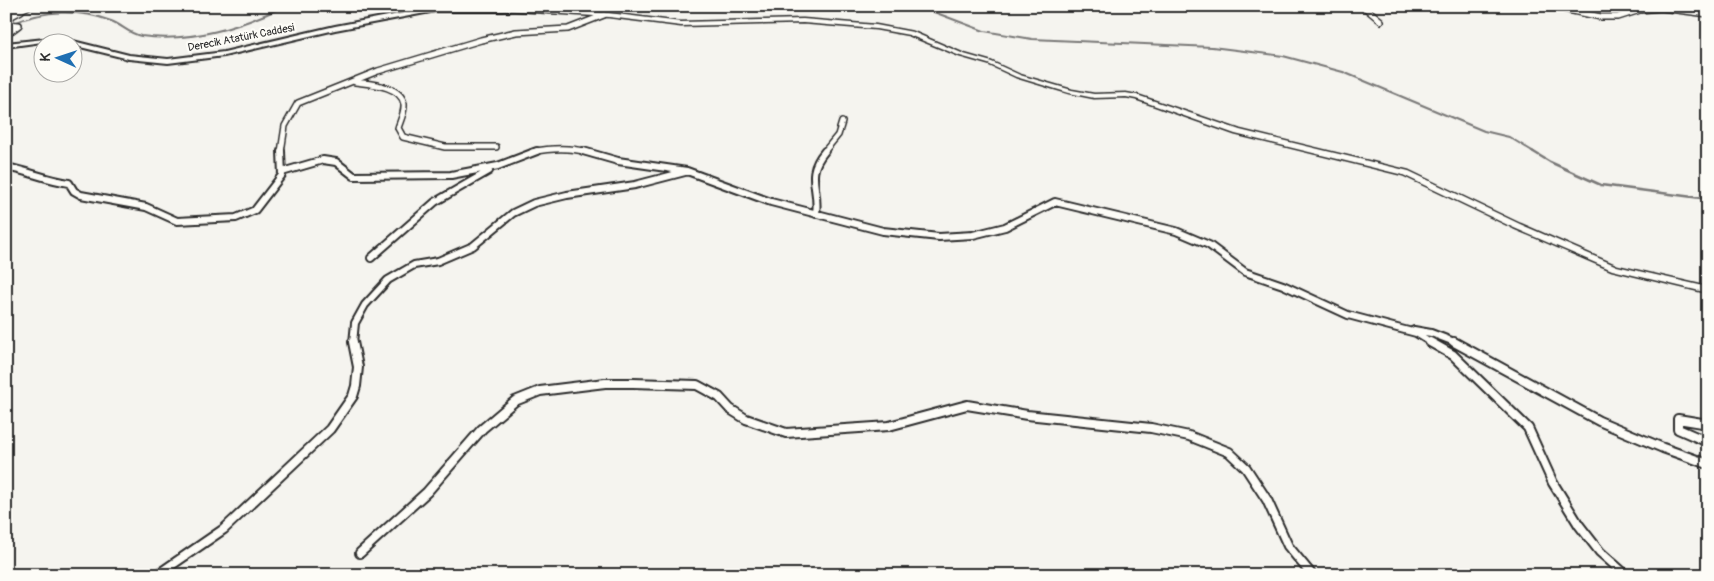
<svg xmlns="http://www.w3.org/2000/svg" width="1714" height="581" font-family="Pangolin,sans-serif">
  <rect width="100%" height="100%" fill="#f5f4ef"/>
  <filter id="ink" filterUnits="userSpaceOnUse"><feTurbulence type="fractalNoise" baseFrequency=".02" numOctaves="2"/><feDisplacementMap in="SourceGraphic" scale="10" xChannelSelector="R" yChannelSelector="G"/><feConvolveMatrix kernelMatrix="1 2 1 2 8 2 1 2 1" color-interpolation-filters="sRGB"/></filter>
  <g filter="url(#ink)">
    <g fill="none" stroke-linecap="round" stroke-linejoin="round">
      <!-- stream-far1 -->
      <path stroke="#797877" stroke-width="2" d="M 918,6 L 984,31 L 1032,39 L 1212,47 L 1283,56 L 1343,72 L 1484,131 L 1509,137 L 1534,152
        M 14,23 C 44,10 79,9 111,21 C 122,25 129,34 141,36 C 192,43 240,27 285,6"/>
      <!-- stream -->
      <path stroke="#797877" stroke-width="2.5" d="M 1532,151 L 1550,162 L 1601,185 L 1708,199"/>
      <defs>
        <path id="minor-far2" d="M 1363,6 L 1381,21
          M 1549,6 L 1601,17 L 1618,17 L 1640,10 L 1661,8 L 1708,14
          M 21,10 L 29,6
          M 6,11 L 17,9 L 21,11 L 6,19
          M 6,24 L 19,25 L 6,35
          M 355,82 C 369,84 401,85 404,104 C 405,112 400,121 398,128 L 403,137 L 445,147 L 496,147
          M 281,152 L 285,126 L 298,103 L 378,71 L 481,40 L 516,32 L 568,29 L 604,15
          M 532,152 C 551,148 568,147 587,152
          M 824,152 L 838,135 L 842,122"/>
        <path id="minor-far1" d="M 6,151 L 6,154
          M 583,151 L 618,161 L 687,171 L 771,202 L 883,231 L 939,237 L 973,235 L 1005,227 L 1055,202 L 1176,231 L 1209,245 L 1245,272 L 1283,285 L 1348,315 L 1416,333 L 1432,343
          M 6,167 C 28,171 47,180 69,183 L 74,191 L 81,195 L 146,207 L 177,221 L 236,218 L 255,210 L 282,175 L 281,151
          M 282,172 L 323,160 L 336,162 L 354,176 L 451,175 L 498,166 L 537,151
          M 816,214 C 820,187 804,176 825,151
          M 371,258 L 435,202 L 489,171
          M 1414,330 L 1431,333 L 1457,343
          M 353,343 L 355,323 L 365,305 L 388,280 L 414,265 L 438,261 L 473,246 L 513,213 L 534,203 L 567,195 L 635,185 L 685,172"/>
        <path id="minor" d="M 1430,342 L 1453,355 L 1528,428 L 1553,483 L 1579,525 L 1600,552 L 1626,575
          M 1454,342 L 1599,421 L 1663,448 L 1708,464
          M 1708,424 L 1678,419 L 1678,429 L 1708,442
          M 360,553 L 427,492 L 482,429 L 515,401 L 540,391 L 605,383 L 633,383 L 697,385 L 719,397 L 730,409 L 746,419 L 786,433 L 889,426 L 967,405 L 1027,415 L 1151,428 L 1189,436 L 1229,452 L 1246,468 L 1267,500 L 1288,546 L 1312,575
          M 157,575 L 224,529 L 330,429 L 353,396 L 356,386 L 358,367 L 353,342"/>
        <path id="tertiary" d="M 503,7 L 609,13 L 681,22 L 803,19 L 876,25 L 913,32 L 964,54 L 992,62 L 1020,75 L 1072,90 L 1094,94 L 1126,93 L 1137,95 L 1240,130 L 1409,171 L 1520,224 L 1617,266 L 1708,287 L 1708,293 L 1612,270 L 1514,228 L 1403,175 L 1235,134 L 1136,99 L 1126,97 L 1094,98 L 1069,93 L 1016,77 L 988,64 L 960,56 L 909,35 L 876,29 L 803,23 L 681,26 L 609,17 L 501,10 L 501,8 Z"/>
        <path id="secondary" d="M 541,6 L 538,8 L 503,11 L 436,11 L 335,30 L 224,56 L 168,63 L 129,59 L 72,45 L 72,42 L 42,42 L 6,47 L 6,43 L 45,39 L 69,40 L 129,55 L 168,59 L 224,52 L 335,26 L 436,7 Z"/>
      </defs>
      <!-- minor-far2 casing -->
      <use href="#minor-far2" stroke="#2b2b2b" stroke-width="8"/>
      <!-- minor-far1 casing -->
      <use href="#minor-far1" stroke="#2b2b2b" stroke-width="10"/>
      <!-- minor casing -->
      <use href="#minor" stroke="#2b2b2b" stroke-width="12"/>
      <!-- tertiary casing -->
      <use href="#tertiary" stroke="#2b2b2b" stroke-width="3"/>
      <!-- secondary casing -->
      <use href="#secondary" stroke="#2b2b2b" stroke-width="4"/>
      <!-- minor-far2 -->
      <use href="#minor-far2" stroke="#fdfcf7" stroke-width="5"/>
      <!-- minor-far1 -->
      <use href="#minor-far1" stroke="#fdfcf7" stroke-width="6"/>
      <!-- minor -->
      <use href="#minor" stroke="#fdfcf7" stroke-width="8"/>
      <!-- tertiary -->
      <use href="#tertiary" fill="#fdfcf7" fill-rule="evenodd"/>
      <!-- secondary -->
      <use href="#secondary" fill="#fdfcf7" fill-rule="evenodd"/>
    </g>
  </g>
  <g text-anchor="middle" stroke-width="4.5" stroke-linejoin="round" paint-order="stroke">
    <!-- far-street labels -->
    <g font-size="11" fill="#2b2b2b" stroke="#fdfcf7">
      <text transform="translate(241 37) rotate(-11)" y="4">Derecik Atatürk Caddesi</text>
    </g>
  </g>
  <!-- margin -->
  <rect width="1714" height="581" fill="none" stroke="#fdfcf7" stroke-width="25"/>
  <rect x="12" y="12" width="1689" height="556" fill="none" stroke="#2b2b2b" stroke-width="2" filter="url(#ink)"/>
  <!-- north arrow -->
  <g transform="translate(58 58) rotate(273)"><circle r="24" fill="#fdfcf7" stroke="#a9a8a5"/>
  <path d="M0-4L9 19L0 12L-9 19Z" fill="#1f6fb2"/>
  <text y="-8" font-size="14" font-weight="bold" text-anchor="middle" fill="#2b2b2b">K</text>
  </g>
</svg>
